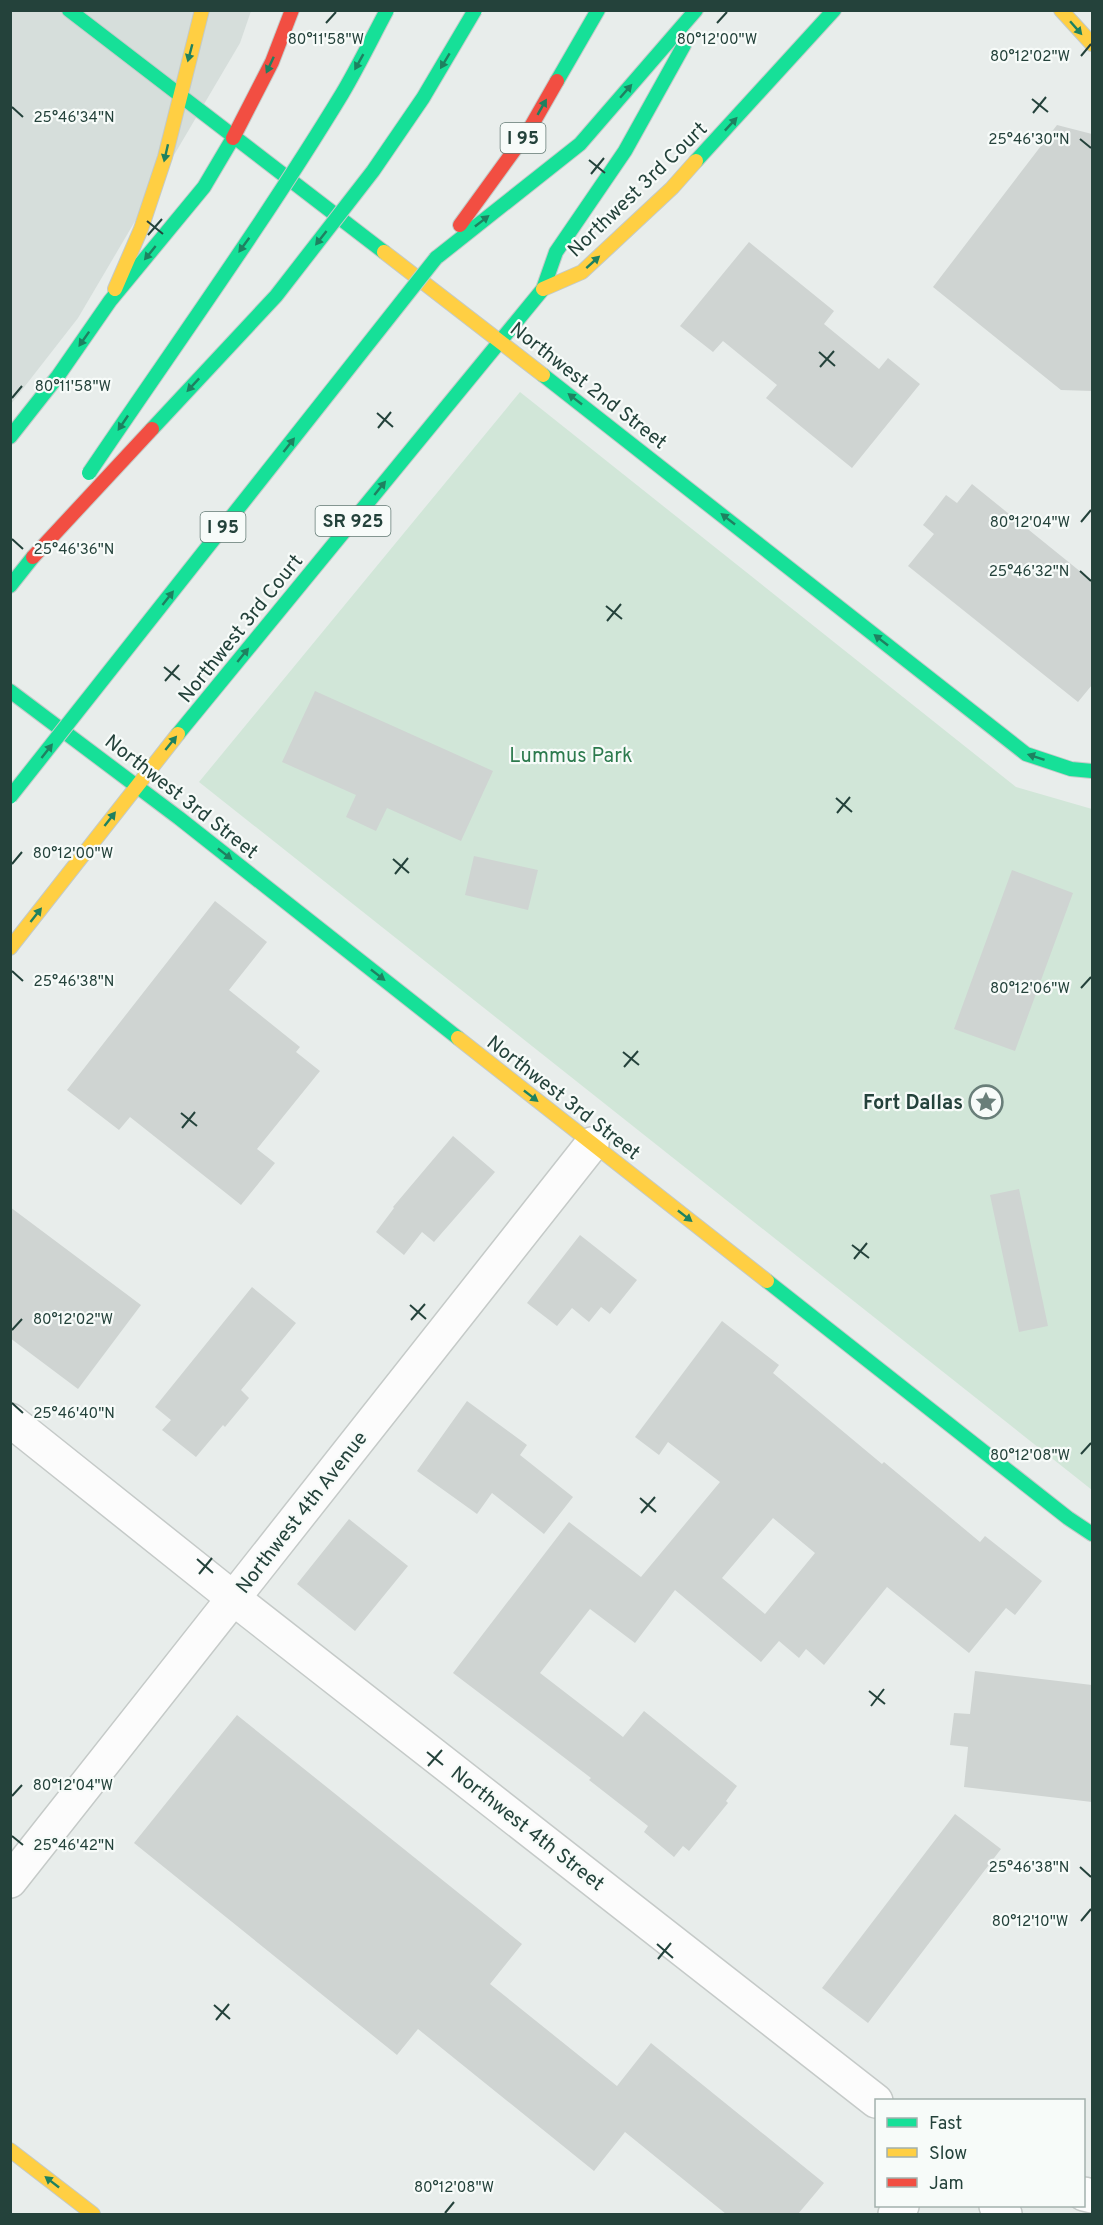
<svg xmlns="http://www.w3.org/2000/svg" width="1103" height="2225" font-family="Overpass,sans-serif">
  <rect width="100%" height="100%" fill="#e8edeb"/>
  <!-- built -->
  <path fill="#d6dedb" d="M 11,11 L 251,11 L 240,43 L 78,318 L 11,404 Z"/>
  <!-- green -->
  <path fill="#d1e6d8" d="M 520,392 L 1016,787 L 1092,809 L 1092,1490 L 199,782 Z"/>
  <!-- building -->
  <path fill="#cfd4d2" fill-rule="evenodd" d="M 1057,125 L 1092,134 L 1092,391 L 1061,390 L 933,287 Z
    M 749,242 L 834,311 L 824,324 L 879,369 L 888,358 L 920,384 L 852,468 L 766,398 L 777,385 L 723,341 L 713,352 L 680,326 Z
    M 972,484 L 1092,581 L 1092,685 L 1078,702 L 908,566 L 934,534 L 923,525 L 946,495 L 957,503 Z
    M 315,691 L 493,771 L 461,841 L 387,808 L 376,831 L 346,817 L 356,795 L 282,762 Z
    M 474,856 L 538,870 L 528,910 L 465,895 Z
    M 1012,870 L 1073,893 L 1015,1051 L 954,1029 Z
    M 215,901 L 267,942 L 229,990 L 300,1047 L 296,1052 L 320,1071 L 257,1149 L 275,1163 L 241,1205 L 130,1117 L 119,1130 L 67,1090 Z
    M 453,1136 L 495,1172 L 434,1242 L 422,1232 L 404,1255 L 376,1232 L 394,1208 L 393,1207 Z
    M 1019,1189 L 1048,1326 L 1019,1332 L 990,1195 Z
    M 10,1207 L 141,1305 L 78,1389 L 10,1338 Z
    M 580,1235 L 637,1280 L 610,1314 L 601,1307 L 589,1322 L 572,1308 L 557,1326 L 527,1303 Z
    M 252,1287 L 296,1323 L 241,1390 L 249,1398 L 225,1427 L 223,1425 L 196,1457 L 162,1430 L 171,1420 L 155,1407 Z
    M 722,1321 L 779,1365 L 773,1373 L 882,1464 L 884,1462 L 980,1542 L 985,1536 L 1042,1581 L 1015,1615 L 1006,1608 L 969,1653 L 887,1587 L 824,1665 L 806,1649 L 799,1658 L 779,1641 L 761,1662 L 675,1590 L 635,1643 L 590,1609 L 540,1673 L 623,1737 L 644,1711 L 737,1786 L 726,1801 L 728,1803 L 689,1851 L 683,1846 L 674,1857 L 644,1832 L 648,1826 L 589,1780 L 591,1778 L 453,1673 L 569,1522 L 641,1577 L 720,1482 L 668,1442 L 659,1455 L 635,1437 ZM 773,1518 L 815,1553 L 765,1614 L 722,1578 Z
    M 467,1401 L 527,1445 L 520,1455 L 573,1497 L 544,1534 L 492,1493 L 477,1514 L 417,1471 Z
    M 349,1519 L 408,1566 L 355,1631 L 297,1584 Z
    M 975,1671 L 1092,1685 L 1092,1802 L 964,1787 L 968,1747 L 950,1745 L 954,1713 L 970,1714 Z
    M 237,1715 L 522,1944 L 490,1984 L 617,2086 L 651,2043 L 824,2183 L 798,2214 L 726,2214 L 625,2132 L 594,2171 L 418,2029 L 397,2055 L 134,1843 Z
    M 955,1814 L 1001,1849 L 868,2023 L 822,1988 Z"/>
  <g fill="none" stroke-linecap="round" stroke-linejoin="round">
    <defs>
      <path id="street" d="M 10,1420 L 233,1598 L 876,2101
        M 10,1881 L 592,1144
        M 1084,2194 L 1092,2196
        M 996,2206 L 1005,2214
        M 895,2214 L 902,2206"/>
      <path id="fast" d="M 69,10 L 384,252
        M 557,81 L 598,10
        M 696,161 L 834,10
        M 436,258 L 580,144 L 696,10
        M 543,289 L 556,252 L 625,151 L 684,45
        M 543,375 L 1026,754 L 1071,769 L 1092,771
        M 10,437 L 58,376 L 110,301 L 204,187 L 233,138
        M 10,586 L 33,557
        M 10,691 L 179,818 L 458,1038
        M 178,734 L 543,289
        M 767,1281 L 1068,1518 L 1092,1534"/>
      <path id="slow" d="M 1061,10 L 1092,44
        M 384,252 L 543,375
        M 115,289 L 141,229 L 165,157 L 202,10
        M 543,289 L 582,272 L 672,188 L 696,161
        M 10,948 L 178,734
        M 458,1038 L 767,1281
        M 10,2150 L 93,2214"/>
      <path id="jam" d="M 233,138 L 272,62 L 292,10
        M 460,225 L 529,130 L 557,81"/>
    </defs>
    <!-- street casing -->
    <use href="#street" stroke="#c5cac8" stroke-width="36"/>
    <!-- fast casing -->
    <use href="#fast" stroke="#c3cac8" stroke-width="16"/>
    <!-- slow casing -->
    <use href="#slow" stroke="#c3cac8" stroke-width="16"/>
    <!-- jam casing -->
    <use href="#jam" stroke="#c3cac8" stroke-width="16"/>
    <!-- street -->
    <use href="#street" stroke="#fcfcfc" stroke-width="33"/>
    <!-- fast -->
    <use href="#fast" stroke="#16e098" stroke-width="14"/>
    <!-- slow -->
    <use href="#slow" stroke="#ffcf43" stroke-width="14"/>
    <!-- jam -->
    <use href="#jam" stroke="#f24e42" stroke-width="14"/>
    <defs>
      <path id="fast-bridge" d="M 152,429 L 276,296 L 373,171 L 423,98 L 475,10
        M 89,473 C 174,347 263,224 342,94 C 358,67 372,38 387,10
        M 10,797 L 436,258"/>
      <path id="jam-bridge" d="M 33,557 L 152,429"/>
    </defs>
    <!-- fast-bridge casing -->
    <use href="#fast-bridge" stroke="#c3ccc9" stroke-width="16" stroke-linecap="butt"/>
    <!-- jam-bridge casing -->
    <use href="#jam-bridge" stroke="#c3ccc9" stroke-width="16" stroke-linecap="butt"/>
    <!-- fast-bridge -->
    <use href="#fast-bridge" stroke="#16e098" stroke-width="14"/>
    <!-- jam-bridge -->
    <use href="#jam-bridge" stroke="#f24e42" stroke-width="14"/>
  </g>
  <!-- one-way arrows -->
  <defs><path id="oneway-solid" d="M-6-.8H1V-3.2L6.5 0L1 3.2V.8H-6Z" transform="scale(1.5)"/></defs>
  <g fill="#1e8160">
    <use href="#oneway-solid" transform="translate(1076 28) rotate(49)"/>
    <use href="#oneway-solid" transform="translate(190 53) rotate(105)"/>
    <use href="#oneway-solid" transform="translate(445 61) rotate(121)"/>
    <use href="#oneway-solid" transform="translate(359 62) rotate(119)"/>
    <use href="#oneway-solid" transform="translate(270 65) rotate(115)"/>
    <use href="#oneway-solid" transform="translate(626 91) rotate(-49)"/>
    <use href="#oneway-solid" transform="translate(542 107) rotate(-60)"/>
    <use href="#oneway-solid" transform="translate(731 124) rotate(-47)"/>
    <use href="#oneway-solid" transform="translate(166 153) rotate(103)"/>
    <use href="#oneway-solid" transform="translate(482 221) rotate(-38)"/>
    <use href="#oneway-solid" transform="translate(321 238) rotate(128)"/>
    <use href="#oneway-solid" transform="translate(244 245) rotate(126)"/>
    <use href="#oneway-solid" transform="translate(150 253) rotate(129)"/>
    <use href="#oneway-solid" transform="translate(593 262) rotate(-42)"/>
    <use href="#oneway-solid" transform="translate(84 339) rotate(125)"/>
    <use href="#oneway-solid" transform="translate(193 385) rotate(133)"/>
    <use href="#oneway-solid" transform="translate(575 399) rotate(-142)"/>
    <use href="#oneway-solid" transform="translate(123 423) rotate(124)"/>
    <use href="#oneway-solid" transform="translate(289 445) rotate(-52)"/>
    <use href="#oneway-solid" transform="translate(380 488) rotate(-51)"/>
    <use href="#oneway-solid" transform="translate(728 519) rotate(-142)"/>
    <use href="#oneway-solid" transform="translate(168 598) rotate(-52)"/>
    <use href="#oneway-solid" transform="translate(881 640) rotate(-142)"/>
    <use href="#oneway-solid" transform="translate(243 655) rotate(-51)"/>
    <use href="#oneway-solid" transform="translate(171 743) rotate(-51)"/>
    <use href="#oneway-solid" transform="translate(47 751) rotate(-52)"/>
    <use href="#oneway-solid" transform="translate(1036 757) rotate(-162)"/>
    <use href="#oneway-solid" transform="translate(110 819) rotate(-52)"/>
    <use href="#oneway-solid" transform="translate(225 854) rotate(38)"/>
    <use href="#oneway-solid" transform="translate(36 915) rotate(-52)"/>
    <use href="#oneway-solid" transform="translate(378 975) rotate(38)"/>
    <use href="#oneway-solid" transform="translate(531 1096) rotate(38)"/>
    <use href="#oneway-solid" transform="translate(685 1216) rotate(38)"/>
    <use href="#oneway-solid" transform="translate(52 2182) rotate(-142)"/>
  </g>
  <!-- ticks -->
  <path fill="none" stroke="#24423b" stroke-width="2" d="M 326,23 L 336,12M 717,23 L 727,12M 1081,56 L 1091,44M 1032,99 L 1048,112M 12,107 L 23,117M 1033,113 L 1046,97M 1080,139 L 1091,148M 589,160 L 605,173M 591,174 L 604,158M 147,221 L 163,234M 148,235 L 162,219M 819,352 L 835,366M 820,367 L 834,351M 12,398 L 22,386M 377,413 L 393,427M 378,428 L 391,412M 1081,522 L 1091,510M 12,539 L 23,549M 1080,571 L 1091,581M 606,606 L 622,619M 607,621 L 621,604M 164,667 L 180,680M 165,681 L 179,665M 836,798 L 852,812M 837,813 L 850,797M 393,859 L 409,873M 12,864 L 22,852M 395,874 L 408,858M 12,971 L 23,981M 1081,988 L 1091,977M 623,1052 L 639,1065M 624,1067 L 638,1051M 181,1113 L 197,1126M 182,1128 L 195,1112M 852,1245 L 869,1258M 854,1259 L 867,1243M 410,1305 L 426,1319M 411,1320 L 425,1304M 12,1330 L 22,1319M 12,1403 L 23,1413M 1081,1454 L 1091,1443M 640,1498 L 656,1512M 641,1513 L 655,1497M 197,1559 L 213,1573M 199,1574 L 212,1558M 869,1691 L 885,1704M 871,1706 L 884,1689M 427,1752 L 443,1765M 428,1766 L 442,1750M 12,1796 L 22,1785M 12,1836 L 23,1845M 1080,1867 L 1091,1877M 1081,1921 L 1091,1909M 657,1944 L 673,1958M 658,1959 L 671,1943M 214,2005 L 230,2019M 216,2020 L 229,2004M 445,2213 L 454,2202"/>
  <!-- icons -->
  <defs>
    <symbol id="sight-ring" viewBox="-11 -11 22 22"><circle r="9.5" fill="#f7fbf9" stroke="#697e79" stroke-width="1.5"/><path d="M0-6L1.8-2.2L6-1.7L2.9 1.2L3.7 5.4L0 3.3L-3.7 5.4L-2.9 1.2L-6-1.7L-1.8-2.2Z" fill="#697e79"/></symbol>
  </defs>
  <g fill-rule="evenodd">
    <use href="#sight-ring" x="967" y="1083" width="38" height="38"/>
  </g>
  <g text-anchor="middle" stroke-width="4.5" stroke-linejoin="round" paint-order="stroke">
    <!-- shield labels -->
    <g fill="#f7fbf9" stroke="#637a74" stroke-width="1.5">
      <rect x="500.5" y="123" width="45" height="30" rx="4.5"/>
      <rect x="315.5" y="506" width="75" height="30" rx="4.5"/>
      <rect x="200.5" y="512" width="45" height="30" rx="4.5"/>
    </g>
    <g font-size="18" font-weight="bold" fill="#24423b">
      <text x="523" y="144">I 95</text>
      <text x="353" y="527">SR 925</text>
      <text x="223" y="533">I 95</text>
    </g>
    <!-- street labels -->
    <g font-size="20" fill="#24423b" stroke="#f7fbf9">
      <text transform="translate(637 189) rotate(-44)" y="7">Northwest 3rd Court</text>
      <text transform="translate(589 385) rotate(38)" y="7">Northwest 2nd Street</text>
      <text transform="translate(240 628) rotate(-51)" y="7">Northwest 3rd Court</text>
      <text transform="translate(182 796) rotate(38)" y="7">Northwest 3rd Street</text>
      <text transform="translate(564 1097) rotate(38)" y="7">Northwest 3rd Street</text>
      <text transform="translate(301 1512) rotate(-52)" y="7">Northwest 4th Avenue</text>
      <text transform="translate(528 1828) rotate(38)" y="7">Northwest 4th Street</text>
    </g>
    <!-- park labels -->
    <g font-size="20" fill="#2c7a4d" stroke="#f7fbf9">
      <text x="571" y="762">Lummus Park</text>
    </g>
    <!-- poi labels -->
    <g font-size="20" font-weight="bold" fill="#24423b" stroke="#f7fbf9" text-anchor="end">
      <text x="963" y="1109">Fort Dallas</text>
    </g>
  </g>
  <g font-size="15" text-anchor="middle" fill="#24423b" stroke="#f7fbf9" stroke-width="4.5" stroke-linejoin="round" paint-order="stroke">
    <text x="326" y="44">80°11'58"W</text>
    <text x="717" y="44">80°12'00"W</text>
    <text x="1030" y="61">80°12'02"W</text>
    <text x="74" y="122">25°46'34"N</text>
    <text x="1029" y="144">25°46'30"N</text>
    <text x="73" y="391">80°11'58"W</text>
    <text x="1030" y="527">80°12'04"W</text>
    <text x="74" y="554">25°46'36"N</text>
    <text x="1029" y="576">25°46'32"N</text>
    <text x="73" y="858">80°12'00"W</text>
    <text x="74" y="986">25°46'38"N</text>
    <text x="1030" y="993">80°12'06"W</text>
    <text x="73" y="1324">80°12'02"W</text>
    <text x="74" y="1418">25°46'40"N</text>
    <text x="1030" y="1460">80°12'08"W</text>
    <text x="73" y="1790">80°12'04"W</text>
    <text x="74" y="1850">25°46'42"N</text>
    <text x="1029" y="1872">25°46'38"N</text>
    <text x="1030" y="1926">80°12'10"W</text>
    <text x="454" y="2192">80°12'08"W</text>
  </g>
  <!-- border -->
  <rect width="1103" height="2225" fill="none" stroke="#24423b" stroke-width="24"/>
  <!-- legend -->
  <rect x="875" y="2099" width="210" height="108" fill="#f7fbf9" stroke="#a3b1ad" stroke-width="1.5"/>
  <rect x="887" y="2118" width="30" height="9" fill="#16e098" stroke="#a3b1ad" stroke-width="1.5"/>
  <text x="929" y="2129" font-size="18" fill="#24423b">Fast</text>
  <rect x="887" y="2148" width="30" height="9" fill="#ffcf43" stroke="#a3b1ad" stroke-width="1.5"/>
  <text x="929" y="2159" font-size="18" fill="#24423b">Slow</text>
  <rect x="887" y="2178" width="30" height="9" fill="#f24e42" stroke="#a3b1ad" stroke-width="1.5"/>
  <text x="929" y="2189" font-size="18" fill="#24423b">Jam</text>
</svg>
